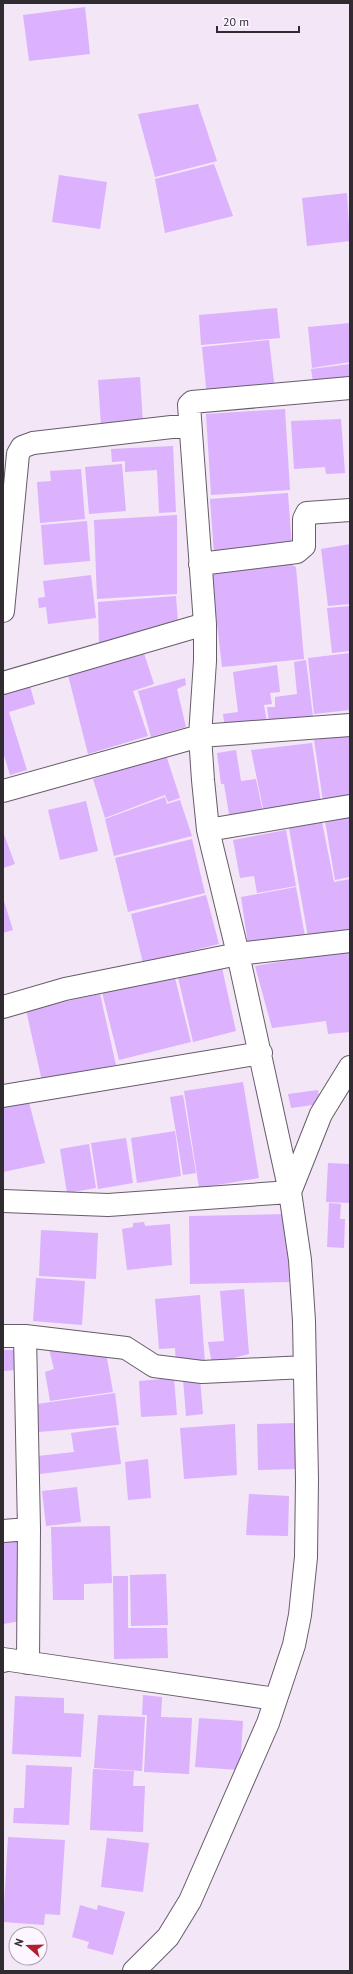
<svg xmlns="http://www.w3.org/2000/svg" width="353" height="1974" font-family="'PT Sans',sans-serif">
  <rect width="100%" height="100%" fill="#f3e6f6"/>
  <!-- building -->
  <path fill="#dcb1fd" d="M 85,7 L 90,54 L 29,61 L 23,15 Z
    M 198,104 L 217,161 L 155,177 L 138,114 Z
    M 214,164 L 233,216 L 165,233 L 155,179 Z
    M 59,175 L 107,182 L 100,229 L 52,222 Z
    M 347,193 L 350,241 L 307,246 L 302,198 Z
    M 277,308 L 280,338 L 201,345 L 199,315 Z
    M 350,323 L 350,362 L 312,368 L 308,327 Z
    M 269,340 L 275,390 L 207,397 L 202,347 Z
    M 350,364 L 350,383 L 314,388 L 311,369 Z
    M 140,377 L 143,423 L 101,426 L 98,380 Z
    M 285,409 L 290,490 L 211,495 L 206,414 Z
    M 341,419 L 345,473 L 326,474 L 325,467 L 294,469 L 291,421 Z
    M 173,446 L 176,512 L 159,513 L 157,470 L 125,472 L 125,461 L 112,462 L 111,449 Z
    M 122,464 L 126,511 L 89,514 L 85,467 Z
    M 81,469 L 85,519 L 40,523 L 37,482 L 51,481 L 50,471 Z
    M 288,493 L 292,547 L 214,554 L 210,499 Z
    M 177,515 L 177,594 L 97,599 L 94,520 Z
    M 87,521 L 90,561 L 44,565 L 41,525 Z
    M 350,544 L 350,604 L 328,606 L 321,549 Z
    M 285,561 L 296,567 L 304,659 L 222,667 L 211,571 Z
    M 91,575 L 96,618 L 48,624 L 46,607 L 39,608 L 38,598 L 45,597 L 43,581 Z
    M 176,596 L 178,622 L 99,645 L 98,602 Z
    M 350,606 L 350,651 L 332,653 L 327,608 Z
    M 143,650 L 154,684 L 133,691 L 148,736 L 88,754 L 68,675 Z
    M 350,653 L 350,710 L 314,714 L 308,658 Z
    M 306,660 L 313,717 L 269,722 L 267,707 L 275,707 L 275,697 L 297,694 L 294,662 Z
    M 277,665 L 280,692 L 270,693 L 272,704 L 264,705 L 267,723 L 225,729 L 223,714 L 238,712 L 233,672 Z
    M 185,678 L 186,685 L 177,689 L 186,727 L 151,737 L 138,691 Z
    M 30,686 L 35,704 L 9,712 L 27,770 L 10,775 L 3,752 L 3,694 Z
    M 350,735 L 350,797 L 323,801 L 314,740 Z
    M 312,743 L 321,803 L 264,813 L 251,750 Z
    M 236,750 L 241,781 L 256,779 L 263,813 L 230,820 L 224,784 L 221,784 L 217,753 Z
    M 166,755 L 180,798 L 168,802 L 165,795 L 105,818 L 93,779 Z
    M 165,797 L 167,804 L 180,800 L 192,836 L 114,856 L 105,819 Z
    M 86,801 L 98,851 L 60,860 L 48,810 Z
    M 350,817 L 350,877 L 335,880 L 325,821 Z
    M 322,822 L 334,882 L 350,879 L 350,931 L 308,937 L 289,828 Z
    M 286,830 L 296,886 L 257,893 L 254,876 L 240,878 L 233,840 Z
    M 3,832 L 15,864 L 3,868 Z
    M 192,839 L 205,893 L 128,912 L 115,858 Z
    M 296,887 L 305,936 L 248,944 L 241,897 Z
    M 206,895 L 219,944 L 143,963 L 131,914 Z
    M 3,898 L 13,930 L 3,933 Z
    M 350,950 L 350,1032 L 328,1034 L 326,1021 L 272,1028 L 255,966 Z
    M 220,959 L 236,1031 L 193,1042 L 177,973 Z
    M 174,974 L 191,1042 L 119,1060 L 102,992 Z
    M 100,994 L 116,1065 L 42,1081 L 26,1010 Z
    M 243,1082 L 259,1178 L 199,1188 L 184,1091 Z
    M 318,1090 L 320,1104 L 291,1108 L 288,1094 Z
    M 27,1095 L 45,1163 L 3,1172 L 3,1100 Z
    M 183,1095 L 196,1173 L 183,1175 L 170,1097 Z
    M 175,1131 L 181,1176 L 137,1183 L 131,1138 Z
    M 126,1138 L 133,1183 L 98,1189 L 91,1143 Z
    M 89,1144 L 96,1188 L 67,1193 L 60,1149 Z
    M 328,1163 L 350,1164 L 350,1203 L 326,1202 Z
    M 329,1203 L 341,1204 L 340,1219 L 345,1219 L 344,1248 L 327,1247 Z
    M 288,1214 L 289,1282 L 190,1284 L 189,1216 Z
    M 144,1222 L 145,1226 L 170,1224 L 172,1265 L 127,1270 L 122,1229 L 133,1227 L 133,1223 Z
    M 41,1230 L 98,1233 L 96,1279 L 39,1276 Z
    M 36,1278 L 85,1281 L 82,1325 L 33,1321 Z
    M 244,1289 L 249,1354 L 212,1364 L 208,1342 L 224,1341 L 220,1291 Z
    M 200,1295 L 205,1363 L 176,1365 L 175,1348 L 159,1349 L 155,1299 Z
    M 49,1349 L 106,1353 L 113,1392 L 50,1401 L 45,1372 L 54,1369 Z
    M 3,1350 L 16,1350 L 16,1370 L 3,1371 Z
    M 174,1378 L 177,1415 L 141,1417 L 139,1381 Z
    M 200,1378 L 203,1414 L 186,1416 L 183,1379 Z
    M 115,1393 L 119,1425 L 39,1432 L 37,1404 Z
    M 297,1423 L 299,1469 L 258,1470 L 257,1424 Z
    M 235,1424 L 237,1475 L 184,1479 L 180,1428 Z
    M 116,1427 L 121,1464 L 40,1474 L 38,1456 L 74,1452 L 71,1433 Z
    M 148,1459 L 151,1498 L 128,1500 L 125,1462 Z
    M 77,1487 L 81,1522 L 46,1526 L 42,1491 Z
    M 249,1494 L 289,1496 L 288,1536 L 246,1535 Z
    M 110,1526 L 112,1583 L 84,1584 L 84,1600 L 53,1600 L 51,1527 Z
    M 18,1536 L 21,1621 L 3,1624 L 3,1539 Z
    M 166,1574 L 168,1625 L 131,1626 L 130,1575 Z
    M 113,1576 L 128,1576 L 128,1628 L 167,1628 L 168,1658 L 114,1659 Z
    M 143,1695 L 162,1697 L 161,1717 L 192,1718 L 189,1774 L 144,1772 L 147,1715 L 142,1715 Z
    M 15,1696 L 64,1698 L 64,1713 L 84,1714 L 81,1757 L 12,1754 Z
    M 98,1715 L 145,1717 L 142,1771 L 94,1768 Z
    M 199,1718 L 243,1721 L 240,1770 L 195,1767 Z
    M 26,1765 L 72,1767 L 69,1825 L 13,1823 L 14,1808 L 24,1808 Z
    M 93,1769 L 134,1771 L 133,1786 L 145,1786 L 143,1832 L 90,1830 Z
    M 8,1837 L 65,1840 L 60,1915 L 45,1914 L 44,1925 L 3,1922 Z
    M 107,1838 L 149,1843 L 143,1892 L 101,1887 Z
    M 80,1905 L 97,1910 L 98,1905 L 125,1912 L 113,1955 L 87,1948 L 89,1942 L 72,1937 Z"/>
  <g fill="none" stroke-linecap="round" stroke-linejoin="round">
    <defs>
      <path id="minor" d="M 350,388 L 192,402 L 189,405 L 205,624 L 205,661 L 200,736 L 203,780 L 208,830 L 238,954 L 350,941
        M 200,564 L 297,552 L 304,546 L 304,519 L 307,513 L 350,510
        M 3,611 L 18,454 L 22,447 L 33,443 L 189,425
        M 3,683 L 205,624
        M 3,791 L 200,736 L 350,725
        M 208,830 L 350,806
        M 3,1007 L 65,989 L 238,954 L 290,1192 L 108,1205 L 3,1201
        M 3,1096 L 261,1053
        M 3,1336 L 25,1336 L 126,1348 L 154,1366 L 202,1372 L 305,1367
        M 25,1336 L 29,1529 L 28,1663
        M 3,1531 L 29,1529
        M 3,1661 L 3,1659 L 276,1699
        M 134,1971 L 168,1937 L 190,1901 L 268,1723 L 294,1645 L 300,1615 L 306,1557 L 307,1480 L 304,1321 L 300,1260 L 290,1192 L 321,1114 L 350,1067"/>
    </defs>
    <!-- minor casing -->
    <use href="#minor" stroke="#675c69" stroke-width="24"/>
    <!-- minor -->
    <use href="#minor" stroke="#fff" stroke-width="22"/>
  </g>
  <!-- border -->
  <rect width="353" height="1974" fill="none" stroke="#302b31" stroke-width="8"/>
  <!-- north arrow -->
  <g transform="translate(28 1946) rotate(290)"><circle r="19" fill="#fdf5ff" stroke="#aba4ad"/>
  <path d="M0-3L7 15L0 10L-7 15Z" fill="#b11e2d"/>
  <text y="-6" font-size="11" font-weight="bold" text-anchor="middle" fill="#302b31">N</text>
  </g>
  <!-- scale -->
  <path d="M217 26v6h82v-6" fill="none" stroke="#302b31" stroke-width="2"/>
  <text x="223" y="26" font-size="12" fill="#302b31" stroke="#fdf5ff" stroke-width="3" paint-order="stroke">20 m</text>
</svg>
